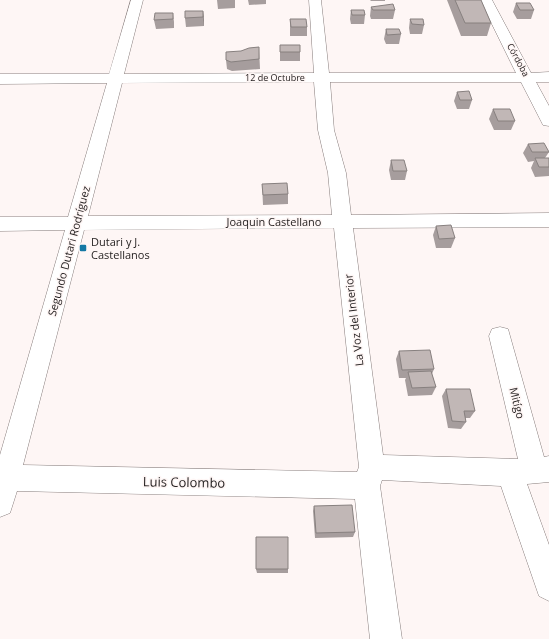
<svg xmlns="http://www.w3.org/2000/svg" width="549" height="639" font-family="'Open Sans',sans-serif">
  <rect width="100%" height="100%" fill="#fef6f5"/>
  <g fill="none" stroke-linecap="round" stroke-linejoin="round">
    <defs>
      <path id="minor" d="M 131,0 L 143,0 L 124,74 L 314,73 L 309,0 L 321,0 L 329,73 L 516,73 L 480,0 L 492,0 L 531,73 L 549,72 L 549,82 L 536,82 L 549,106 L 549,126 L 543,125 L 541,121 L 521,82 L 330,82 L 334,130 L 346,173 L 351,215 L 549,213 L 549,227 L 353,228 L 383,455 L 518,459 L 489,336 L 492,329 L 500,327 L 508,329 L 544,457 L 549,456 L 549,482 L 527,484 L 549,545 L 549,601 L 539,596 L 501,486 L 382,480 L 380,486 L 402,639 L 370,639 L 355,499 L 17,491 L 10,513 L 0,517 L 0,455 L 65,230 L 0,231 L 0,217 L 68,217 L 107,83 L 0,84 L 0,74 L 109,74 ZM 314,82 L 318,130 L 328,173 L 332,215 L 88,216 L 122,83 ZM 334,228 L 359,467 L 357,472 L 23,465 L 84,230 Z"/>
    </defs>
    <!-- minor casing -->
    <use href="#minor" stroke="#877d7c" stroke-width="1"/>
    <!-- minor -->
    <use href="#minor" fill="#fff" fill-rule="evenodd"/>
  </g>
  <!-- wall -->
  <path fill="#a69d9d" d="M 217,0 L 235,0 L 235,8 L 218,9 Z
    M 248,0 L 266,0 L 266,4 L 249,5 Z
    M 370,0 L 385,0 L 385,1 L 371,1 Z
    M 447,0 L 481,0 L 491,23 L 487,36 L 461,36 Z
    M 516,3 L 534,10 L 531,19 L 517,19 L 513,12 Z
    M 371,7 L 395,10 L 393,19 L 371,19 L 370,16 Z
    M 351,10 L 365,15 L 364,24 L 351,24 L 350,19 Z
    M 203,11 L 204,20 L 204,26 L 186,27 L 185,18 Z
    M 173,13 L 174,22 L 174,28 L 156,29 L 154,20 Z
    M 290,19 L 307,27 L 307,36 L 290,36 Z
    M 410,19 L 424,25 L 422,34 L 410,34 L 409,28 Z
    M 386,29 L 401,34 L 399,44 L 386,44 L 384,39 Z
    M 280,45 L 300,52 L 300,61 L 280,61 Z
    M 259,47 L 260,69 L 232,71 L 227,69 L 226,60 L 241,51 Z
    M 457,92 L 472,100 L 469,109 L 457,109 L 454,101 Z
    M 493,109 L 515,121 L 511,130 L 494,130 L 489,119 Z
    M 528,144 L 549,152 L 545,158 L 549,158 L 549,176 L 535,177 L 531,168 L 534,161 L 528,162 L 523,153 Z
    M 391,160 L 407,171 L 405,180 L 391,180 L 389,170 Z
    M 262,184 L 288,194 L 288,204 L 263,205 Z
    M 436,226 L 455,238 L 451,248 L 436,248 L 433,235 Z
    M 399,351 L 434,369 L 432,374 L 436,387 L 432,395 L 408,396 L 405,380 L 406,378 L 399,378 L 396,359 Z
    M 446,389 L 475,411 L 470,418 L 465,418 L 466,422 L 461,429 L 448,428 L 442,396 Z
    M 314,506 L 355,532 L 353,537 L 315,538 L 313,511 Z
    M 256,569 L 288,569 L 288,573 L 257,573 Z"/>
  <!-- shaded-wall -->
  <path fill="#87807f" d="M 203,11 L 204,20 L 204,26 L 203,17 Z"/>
  <!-- building -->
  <path fill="#c1b7b6" stroke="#87807f" d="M 455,0 L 481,0 L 491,23 L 465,23 Z
    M 516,3 L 530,3 L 534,10 L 520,10 Z
    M 393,4 L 395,10 L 373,10 L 371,7 Z
    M 351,10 L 364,10 L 365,15 L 352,15 Z
    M 185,11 L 203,11 L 203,17 L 185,18 Z
    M 155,13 L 173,13 L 173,19 L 154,20 Z
    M 290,19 L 306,19 L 307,27 L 291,27 Z
    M 410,19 L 423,19 L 424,25 L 412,24 Z
    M 386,29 L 399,29 L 401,34 L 387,35 Z
    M 280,45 L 300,45 L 300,52 L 280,52 Z
    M 259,47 L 259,59 L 231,62 L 226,60 L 226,52 L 241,51 L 249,48 Z
    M 469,91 L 472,100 L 460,100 L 457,92 Z
    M 493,109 L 510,109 L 515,121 L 498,121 Z
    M 544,143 L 549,152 L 532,152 L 528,144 Z
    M 535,158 L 549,158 L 549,167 L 539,167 Z
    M 391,160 L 404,160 L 407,171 L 393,171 Z
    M 287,183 L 288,194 L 263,195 L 262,184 Z
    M 451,225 L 455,238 L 439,239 L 436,226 Z
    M 430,350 L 434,369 L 402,370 L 399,351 Z
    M 431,371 L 436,387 L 412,388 L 408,372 Z
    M 446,389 L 470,389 L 475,411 L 464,411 L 466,422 L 452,421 Z
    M 352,505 L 355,532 L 316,533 L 314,506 Z
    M 256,537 L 288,537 L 288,569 L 256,569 Z"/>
  <!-- markers -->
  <rect fill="#1478a4" stroke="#fef6f5" stroke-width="1.5" x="79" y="244" width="8" height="8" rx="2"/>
  <g text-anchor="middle" stroke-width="3" stroke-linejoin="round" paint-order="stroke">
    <!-- far-street labels -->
    <g font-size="9" fill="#272323" stroke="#fef6f5">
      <text transform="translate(518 60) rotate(62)" y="3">Córdoba</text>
      <text x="275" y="81">12 de Octubre</text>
    </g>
    <!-- street labels -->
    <g font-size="11" fill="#272323" stroke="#fef6f5">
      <text x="274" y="226">Joaquin Castellano</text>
      <text transform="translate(69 251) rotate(-75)" y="4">Segundo Dutari Rodríguez</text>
      <text transform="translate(354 320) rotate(-97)" y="4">La Voz del Interior</text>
      <text transform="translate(517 403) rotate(76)" y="4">Mitígo</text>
    </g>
    <!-- poi labels -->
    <g font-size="11" fill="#272323" stroke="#fef6f5" text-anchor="start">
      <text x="91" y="246">Dutari y J.<tspan x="91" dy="13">Castellanos</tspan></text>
    </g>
    <!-- near-street labels -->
    <g font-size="13" fill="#272323" stroke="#fef6f5">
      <text transform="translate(184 482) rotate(1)" y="5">Luis Colombo</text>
    </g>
  </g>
</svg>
